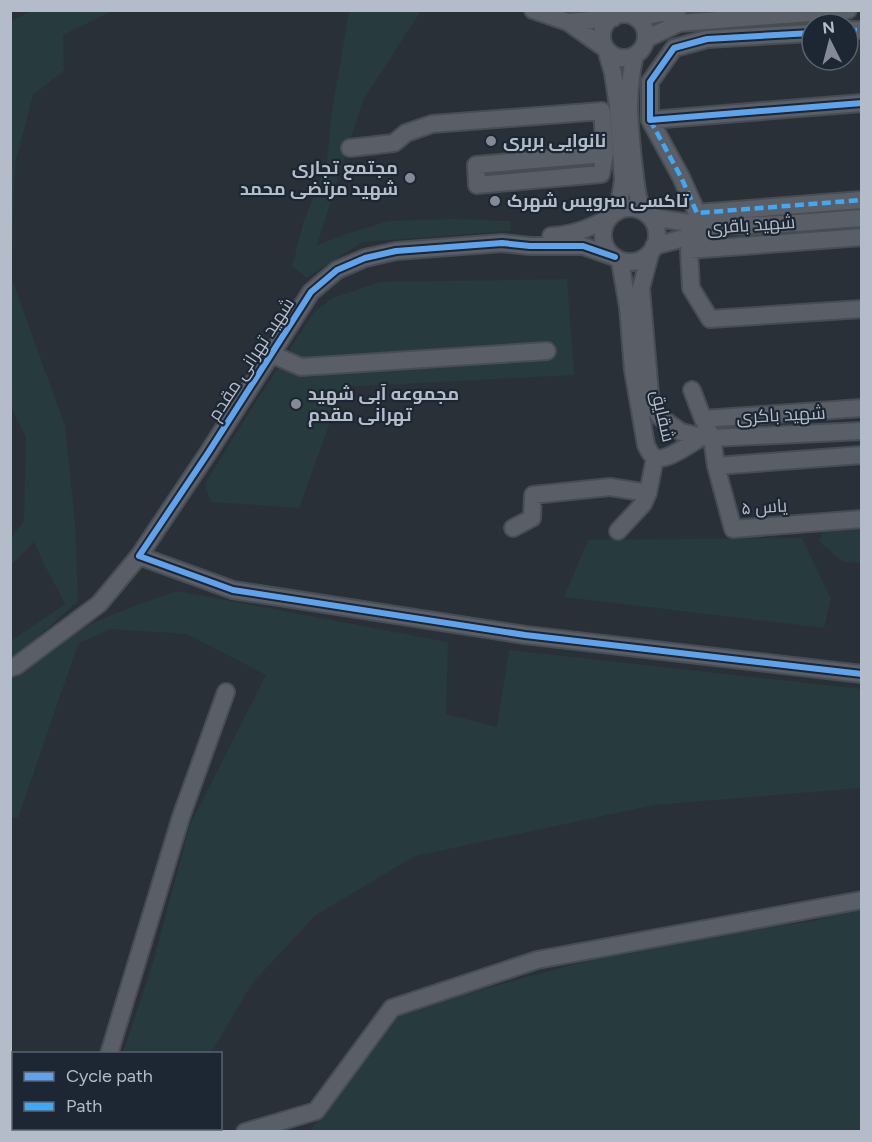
<svg xmlns="http://www.w3.org/2000/svg" width="872" height="1142" font-family="Figtree,Cairo,sans-serif">
  <rect width="100%" height="100%" fill="#2a3038"/>
  <!-- green -->
  <path fill="#273a3e" d="M 31,11 L 112,11 L 63,35 L 64,70 L 33,95 L 15,164 L 12,252 L 11,253 L 11,21 Z
    M 349,11 L 421,11 L 363,100 L 317,245 L 355,231 L 389,221 L 454,219 L 510,221 L 511,231 L 363,242 L 306,278 L 292,266 L 304,221 L 327,161 L 331,118 Z
    M 11,277 L 65,426 L 75,522 L 78,601 L 20,653 L 11,657 L 11,641 L 65,604 L 45,566 L 34,542 L 11,565 L 11,538 L 24,521 L 26,437 L 11,407 Z
    M 567,279 L 574,375 L 343,387 L 299,508 L 211,502 L 205,484 L 243,422 L 314,312 L 333,298 L 380,282 Z
    M 861,528 L 861,563 L 843,562 L 819,541 L 824,530 Z
    M 802,538 L 825,587 L 831,598 L 824,628 L 564,597 L 588,540 Z
    M 177,591 L 448,642 L 446,714 L 497,727 L 509,650 L 861,689 L 861,788 L 654,805 L 415,856 L 316,915 L 253,982 L 211,1053 L 123,1053 L 152,966 L 190,825 L 266,675 L 187,634 L 110,629 L 78,644 L 18,818 L 11,817 L 10,677 L 90,624 L 134,606 Z
    M 861,906 L 861,1131 L 309,1132 L 403,1011 L 645,945 L 814,921 Z
    M 82,1128 L 185,1128 L 187,1131 L 80,1132 Z"/>
  <g fill="none" stroke-linecap="round" stroke-linejoin="round">
    <defs>
      <path id="minor" d="M 533,10 L 568,22
        M602 36a22 22 0 1 1 44 0a22 22 0 1 1-44 0Z
        M 613,18 L 568,22 L 606,49 L 613,73 L 618,106 L 623,180 L 619,206 L 615,213
        M 636,18 L 678,10
        M 848,30 L 862,30
        M 812,33 L 707,39 L 674,48 L 650,82 L 650,120 L 862,103
        M 646,39 L 679,23 L 848,10
        M 635,55 C 624,99 631,140 636,185 L 638,197 L 643,211
        M 650,120 L 681,177 L 697,213 L 862,200
        M 350,148 L 394,143 L 406,133 L 432,124 L 602,111 L 605,154 L 601,174 L 477,185 L 476,165 L 605,154
        M603 235a27 27 0 1 1 54 0a27 27 0 1 1-54 0Z
        M 650,216 C 719,233 791,223 862,218
        M 551,236 C 573,235 590,228 609,218
        M 862,237 L 689,250 L 691,288 L 710,319 L 862,309
        M 654,246 L 684,238 L 718,232
        M 650,254 L 641,288 L 650,394 L 653,407 L 660,417 L 681,432 L 702,437 L 712,438 L 862,431
        M 620,261 L 628,307 L 633,370 L 646,445 C 648,449 650,454 654,457 C 665,463 691,443 702,437
        M 271,354 L 301,367 L 547,351
        M 692,390 L 703,419 L 862,408
        M 703,419 L 712,438 L 716,466 L 733,529 L 862,519
        M 716,466 L 862,455
        M 513,528 L 532,518 L 533,495 L 610,487 L 648,493
        M 618,531 L 643,504 L 648,493 L 655,458
        M 139,556 L 233,590 L 525,635 L 862,674
        M 10,668 L 16,666 L 99,604 L 139,556 L 208,453 L 311,292 L 337,270 L 365,258 L 396,251 L 502,243 L 530,246 L 583,246 L 615,257
        M 109,1054 L 181,817 L 226,692
        M 73,1132 L 76,1128
        M 245,1132 L 316,1111 L 392,1008 L 537,960 L 862,900"/>
    </defs>
    <!-- minor casing -->
    <use href="#minor" stroke="#484c53" stroke-width="20"/>
    <!-- minor -->
    <use href="#minor" stroke="#5a5e66" stroke-width="16"/>
    <!-- quiet -->
    <path stroke="#3fa9f5" stroke-width="4.5" stroke-dasharray="9 4.5" stroke-linecap="butt" d="M 848,30 L 862,30
      M 650,120 L 681,177 L 697,213 L 862,200"/>
    <defs>
      <path id="cycleway" d="M 812,33 L 707,39 L 674,48 L 650,82 L 650,120 L 862,103
        M 615,257 L 583,246 L 530,246 L 502,243 L 396,251 L 365,258 L 337,270 L 311,292 L 208,453 L 139,556 L 233,590 L 525,635 L 862,674"/>
    </defs>
    <!-- cycleway casing -->
    <use href="#cycleway" stroke="#1d2633" stroke-width="10"/>
    <!-- cycleway -->
    <use href="#cycleway" stroke="#60a3ed" stroke-width="6"/>
  </g>
  <!-- markers -->
  <g fill="#848b96" stroke="#1d2633" stroke-width="2">
    <circle cx="491" cy="141" r="6"/>
    <circle cx="410" cy="178" r="6"/>
    <circle cx="495" cy="201" r="6"/>
    <circle cx="296" cy="404" r="6"/>
  </g>
  <g text-anchor="middle" stroke-width="4.5" stroke-linejoin="round" paint-order="stroke">
    <!-- poi labels -->
    <g font-size="18" font-weight="bold" fill="#b4bcc9" stroke="#1d2633" text-anchor="start">
      <text x="503" y="147">نانوایی بربری</text>
      <text x="398" y="174" text-anchor="end">مجتمع تجاری<tspan x="398" dy="21">شهید مرتضی محمد</tspan></text>
      <text x="507" y="207">تاکسی سرویس شهرک</text>
      <text x="308" y="400">مجموعه آبی شهید<tspan x="308" dy="21">تهرانی مقدم</tspan></text>
    </g>
    <!-- street labels -->
    <g font-size="18" fill="#b4bcc9" stroke="#1d2633">
      <text transform="translate(751 225) rotate(-4)" y="6">شهید باقری</text>
      <text transform="translate(251 359) rotate(-57)" y="6">شهید تهرانی مقدم</text>
      <text transform="translate(781 415) rotate(-3)" y="6">شهید باکری</text>
      <text transform="translate(663 416) rotate(77)" y="6">شقایق</text>
      <text transform="translate(764 507) rotate(-4)" y="6">یاس ۵</text>
    </g>
  </g>
  <!-- border -->
  <rect width="872" height="1142" fill="none" stroke="#b4bcc9" stroke-width="24"/>
  <!-- legend -->
  <rect x="12" y="1052" width="210" height="78" fill="#1d2633" stroke="#59626f" stroke-width="1.5"/>
  <rect x="24" y="1072" width="30" height="9" fill="#60a3ed" stroke="#59626f" stroke-width="1.5"/>
  <text x="66" y="1082" font-size="18" fill="#b4bcc9">Cycle path</text>
  <rect x="24" y="1102" width="30" height="9" fill="#3fa9f5" stroke="#59626f" stroke-width="1.5"/>
  <text x="66" y="1112" font-size="18" fill="#b4bcc9">Path</text>
  <!-- north arrow -->
  <g transform="translate(830 42) rotate(354)"><circle r="28" fill="#1d2633" stroke="#59626f" stroke-width="1.5"/>
  <path d="M0-4.5L10 22L0 15L-10 22Z" fill="#848b96"/>
  <text y="-9" font-size="16" font-weight="bold" text-anchor="middle" fill="#b4bcc9">N</text>
  </g>
</svg>
